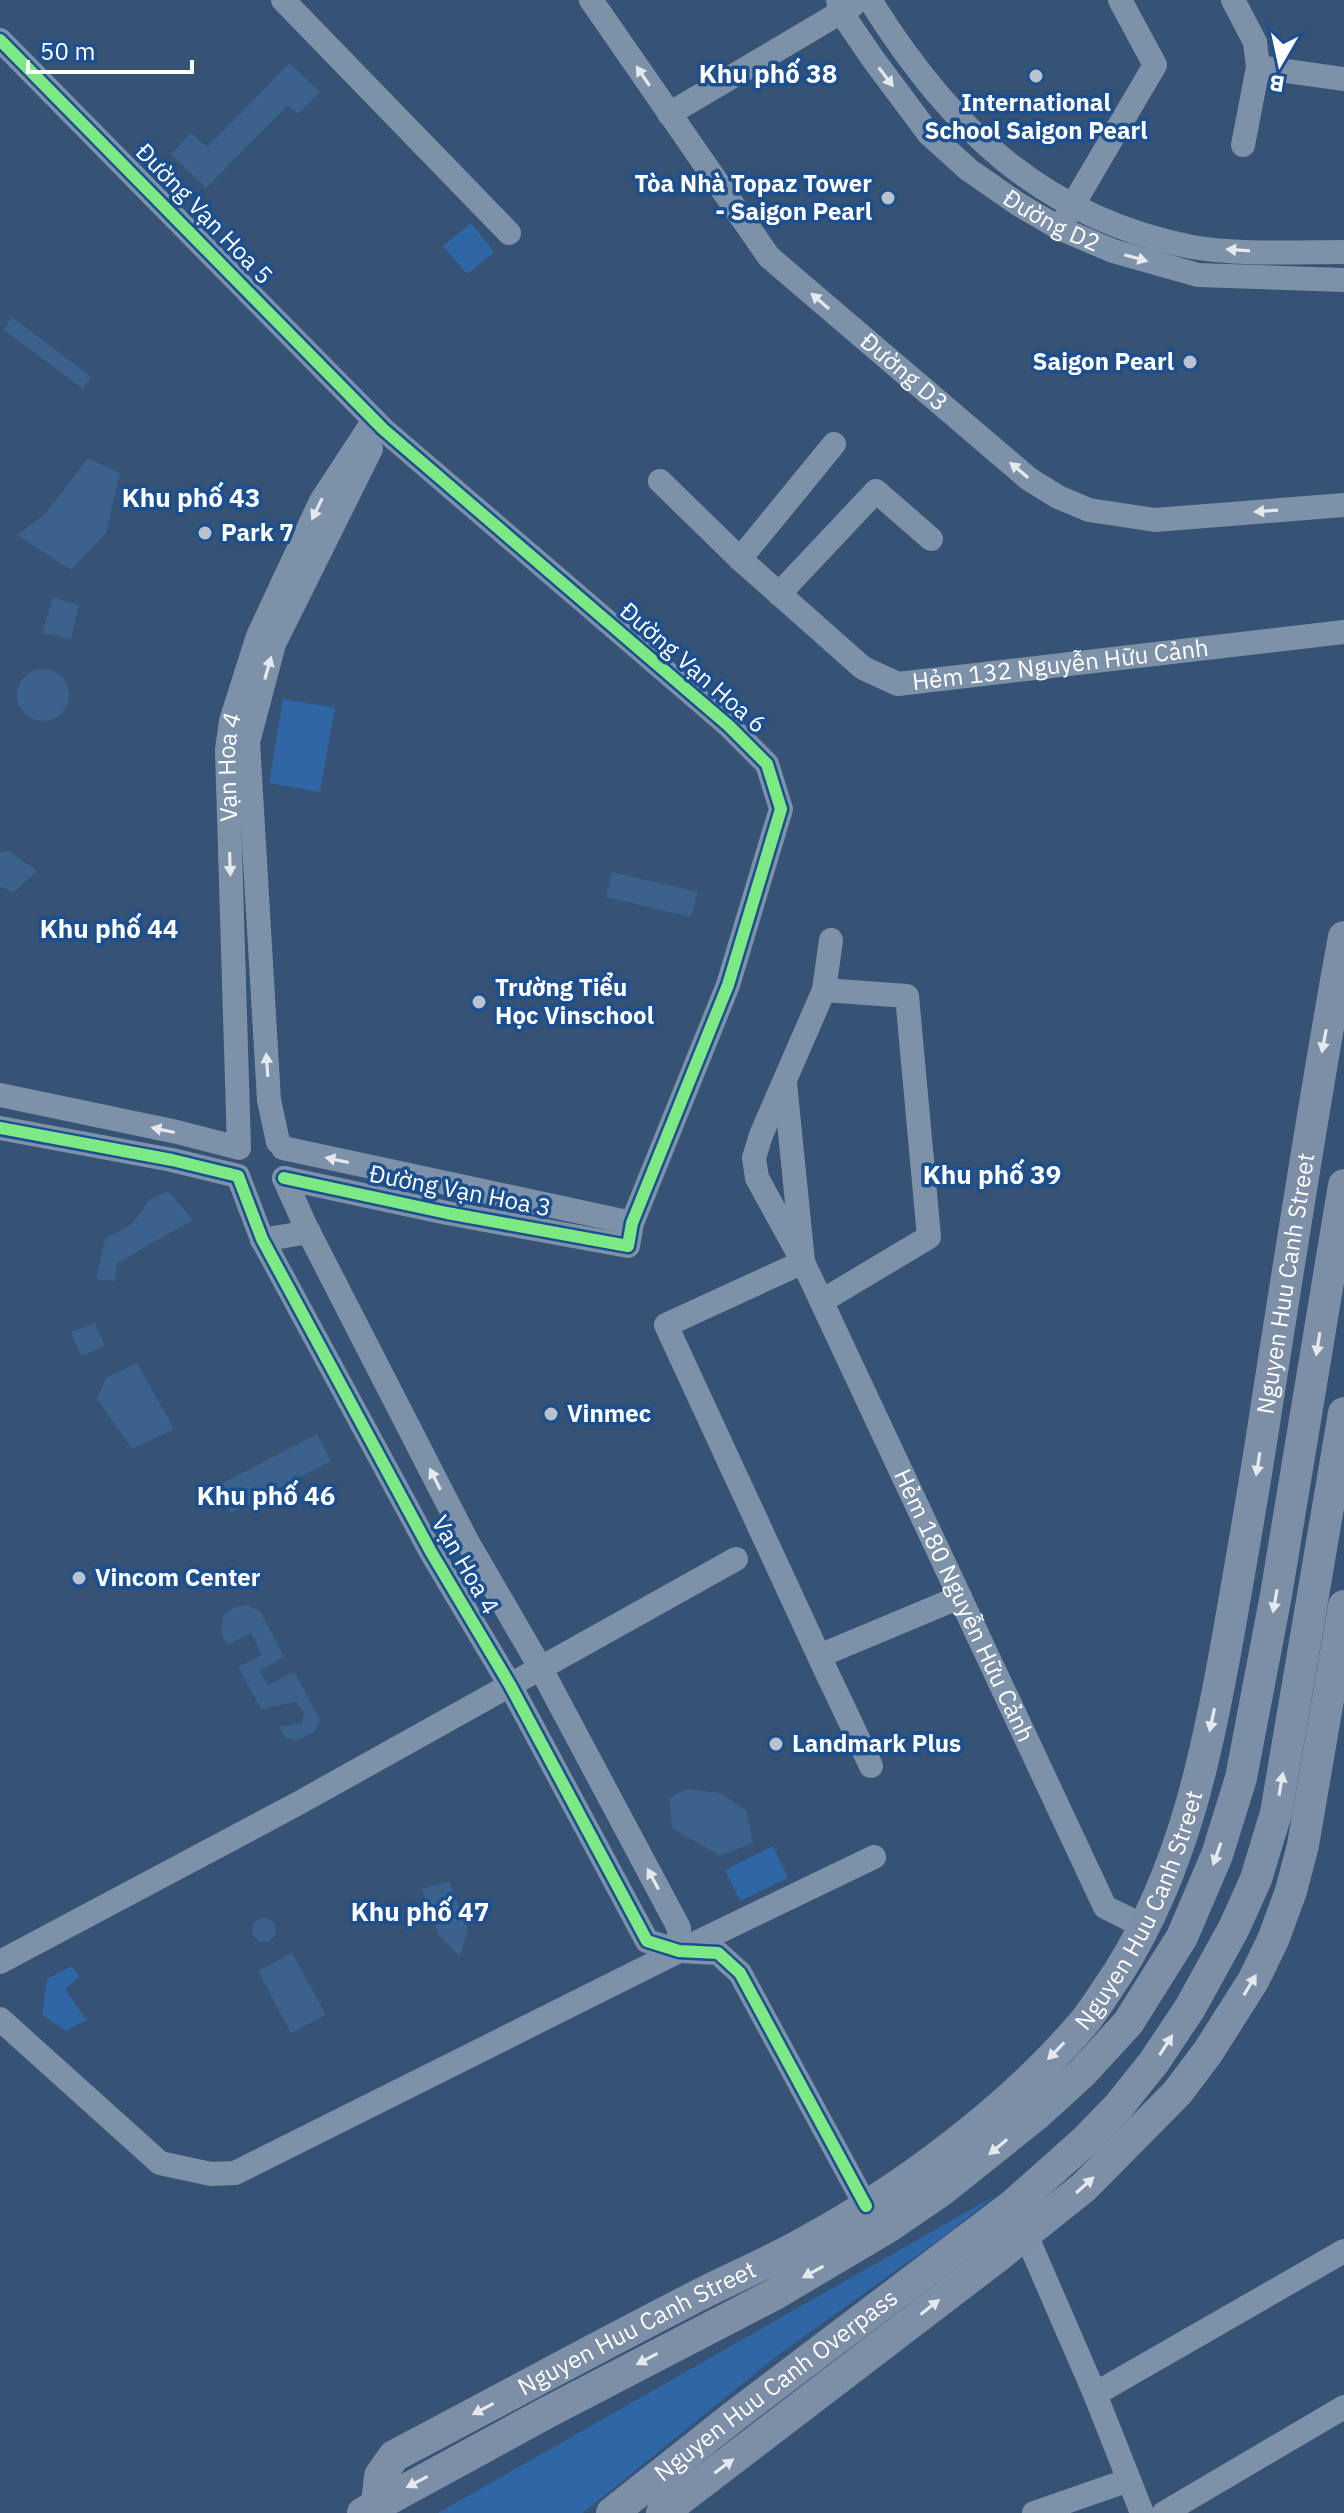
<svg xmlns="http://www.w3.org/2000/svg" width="1344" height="2513" font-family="'IBM Plex Sans',sans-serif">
  <rect width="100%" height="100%" fill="#365274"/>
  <!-- green -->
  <path fill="#2f66a5" d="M 471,223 L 494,252 L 467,274 L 443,246 Z
    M 283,699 L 335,708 L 320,792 L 269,783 Z
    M 773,1846 L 788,1878 L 740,1901 L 725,1870 Z
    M 72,1966 L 79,1977 L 65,1989 L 87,2020 L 66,2031 L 42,2015 L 47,1979 Z
    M 996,2195 L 943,2237 L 778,2355 L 583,2513 L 438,2513 Z"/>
  <!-- water -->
  <path fill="#3b618d" d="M 290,63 L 320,92 L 298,114 L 288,105 L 206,188 L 171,154 L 191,133 L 207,147 Z
    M 12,317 L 91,377 L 83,389 L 4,330 Z
    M 88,458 L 120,473 L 106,533 L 71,570 L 17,535 L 46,513 Z
    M 53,597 L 79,605 L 71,639 L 42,633 Z
    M17 695a26 26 0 1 1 52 0a26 26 0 1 1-52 0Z
    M 9,851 L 37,871 L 14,892 L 0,887 L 0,852 Z
    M 612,872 L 698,892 L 691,917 L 606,897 Z
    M 168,1191 L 193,1220 L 117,1263 L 115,1281 L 96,1279 L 105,1239 L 132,1224 L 149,1200 Z
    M 95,1323 L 105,1346 L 81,1356 L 71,1332 Z
    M 137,1363 L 174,1429 L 132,1449 L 97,1399 L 106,1378 Z
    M 317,1434 L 331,1461 L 231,1513 L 217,1486 Z
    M 247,1605 L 260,1611 L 284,1657 L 260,1671 L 268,1685 L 294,1672 L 320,1720 L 314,1732 L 298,1740 L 285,1738 L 279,1727 L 302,1723 L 304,1713 L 296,1702 L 261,1709 L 238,1667 L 262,1655 L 251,1633 L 228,1645 L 221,1632 L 223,1616 L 235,1607 Z
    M 686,1789 L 720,1793 L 746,1810 L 753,1843 L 720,1856 L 672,1828 L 669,1798 Z
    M 449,1881 L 468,1929 L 460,1956 L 439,1936 L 422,1889 Z
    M252 1930a12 12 0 1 1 24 0a12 12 0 1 1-24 0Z
    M 292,1953 L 326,2015 L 291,2033 L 258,1971 Z"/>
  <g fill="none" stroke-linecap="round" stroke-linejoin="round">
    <!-- minor -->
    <g stroke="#7d92a8" stroke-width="24">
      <path d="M 283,0 L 509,233"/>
      <path id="s1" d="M 591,0 L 769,257 L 1029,479 L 1058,497 L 1089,510 L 1155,520 L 1344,505"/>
      <path id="s2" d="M 838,0 L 841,12 L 873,59 L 929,134 L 969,170 L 1018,204 L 1059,228 L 1113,251 L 1198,275 L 1344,280"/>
      <path d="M 870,0 C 948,126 1042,218 1192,247 C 1237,255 1298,252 1344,252"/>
      <path d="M 1233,0 L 1255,42 L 1258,67 L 1243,145"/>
      <path d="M 0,40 L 383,429 L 729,726 L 767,764 L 781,809 L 728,985 L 632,1223 L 628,1246 L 447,1213 L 284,1178"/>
      <path d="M 1258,67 L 1344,79"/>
      <path d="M 669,114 L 853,5"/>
      <path d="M 1064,220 L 1155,65 L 1120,0"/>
      <path id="s3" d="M 660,481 L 740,559 L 863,668 L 898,684 L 1344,632"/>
      <path d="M 740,559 L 834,444"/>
      <path d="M 779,594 L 876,491 L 931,539"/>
      <path id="s4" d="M 831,940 L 824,990 L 761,1135 L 754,1158 L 757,1178 L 803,1262 L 1105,1907 L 1145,1927"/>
      <path d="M 785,1083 L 803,1262 L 666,1325 L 819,1656 L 960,1597"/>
      <path id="s5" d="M 0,1095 L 177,1132 L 239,1148 L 227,750 L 231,721 L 258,636 L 321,501 L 374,420"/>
      <path d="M 0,1128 L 172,1160 L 238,1176 L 262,1239 L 431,1552 L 510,1685 L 647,1941 L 679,1951 L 718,1953 L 740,1973 L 866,2206"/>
      <path d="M 278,1142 L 269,1100 L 248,742 L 274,644 L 371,449"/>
      <path d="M 283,1148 L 632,1223"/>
      <path d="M 284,1178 L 306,1227 L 467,1541 L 540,1667 L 679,1928 L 679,1951"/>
      <path d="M 262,1240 L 309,1232"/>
      <path d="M 822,1301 L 929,1237 L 907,996 L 824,990"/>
      <path d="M 819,1656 L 871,1766"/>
      <path d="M 0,1962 L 297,1804 L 736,1559"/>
      <path d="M 0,2019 L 160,2163 L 211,2174 L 235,2173 L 679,1951 L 874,1857"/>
      <path d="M 1026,2235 L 1095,2394 L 1142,2513"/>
      <path d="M 1095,2394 L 1344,2251"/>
      <path d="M 1034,2513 L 1129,2480"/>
      <path d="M 1164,2513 L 1344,2407"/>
    </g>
    <!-- major -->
    <g stroke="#7d8ea7" stroke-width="32">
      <path d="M 363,2513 L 548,2412 L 775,2294 L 888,2227 L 942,2190 L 1037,2114 L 1082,2073 L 1128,2023 L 1182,1937 L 1217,1855 L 1241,1778 L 1276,1595 L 1344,1185"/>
      <path id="s6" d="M 376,2513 L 380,2476 L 394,2456 C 495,2403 595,2348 697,2296 C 732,2278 768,2263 802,2244 C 902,2190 1012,2108 1085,2021 C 1097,2006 1107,1989 1118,1973 C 1184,1869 1208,1750 1229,1631 C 1242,1557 1255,1484 1266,1410 C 1291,1252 1315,1094 1344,937"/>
      <path id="s7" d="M 612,2513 L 733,2417 L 1013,2205 L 1086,2140 L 1118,2107 L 1154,2062 L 1190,2008 L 1234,1928 L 1256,1879 L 1276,1813 L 1344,1413"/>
      <path d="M 662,2513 L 998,2256 L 1084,2187 L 1177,2093 L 1208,2052 L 1253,1981 L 1273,1940 L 1291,1891 L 1303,1845 L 1344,1606"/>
    </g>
    <defs>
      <path id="cycleway" d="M 0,40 L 383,429 L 729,726 L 767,764 L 781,809 L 728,985 L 632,1223 L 628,1246 L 447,1213 L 284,1178
        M 0,1128 L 172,1160 L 238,1176 L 262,1239 L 431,1552 L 510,1685 L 647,1941 L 679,1951 L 718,1953 L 740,1973 L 866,2206"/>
    </defs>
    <!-- cycleway casing -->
    <use href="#cycleway" stroke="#1b4f8f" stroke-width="17"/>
    <!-- cycleway -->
    <use href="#cycleway" stroke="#7ce984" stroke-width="12"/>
  </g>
  <!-- one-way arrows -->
  <defs><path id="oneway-solid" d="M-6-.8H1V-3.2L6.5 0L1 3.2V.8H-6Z" transform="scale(2)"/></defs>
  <g fill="#e5e9ee">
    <use href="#oneway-solid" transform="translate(643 76) rotate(-124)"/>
    <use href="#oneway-solid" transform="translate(886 77) rotate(53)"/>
    <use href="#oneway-solid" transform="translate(1238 250) rotate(-176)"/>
    <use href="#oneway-solid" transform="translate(1136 258) rotate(16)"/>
    <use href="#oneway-solid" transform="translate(820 301) rotate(-139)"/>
    <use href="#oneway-solid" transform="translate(1019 470) rotate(-140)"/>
    <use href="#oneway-solid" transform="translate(317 509) rotate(116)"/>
    <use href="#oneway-solid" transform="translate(1266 511) rotate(176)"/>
    <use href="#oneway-solid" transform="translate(268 668) rotate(-74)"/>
    <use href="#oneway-solid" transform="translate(230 864) rotate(88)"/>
    <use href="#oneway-solid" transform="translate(267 1065) rotate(-94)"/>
    <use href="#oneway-solid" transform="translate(163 1130) rotate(-168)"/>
    <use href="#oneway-solid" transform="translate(337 1160) rotate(-168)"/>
    <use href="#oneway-solid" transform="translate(435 1479) rotate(-117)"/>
    <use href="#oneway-solid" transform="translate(653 1879) rotate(-118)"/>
  </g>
  <g fill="#e5e8ed">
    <use href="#oneway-solid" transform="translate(1324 1041) rotate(101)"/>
    <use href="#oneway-solid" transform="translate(1318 1344) rotate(99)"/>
    <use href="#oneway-solid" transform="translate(1258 1464) rotate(99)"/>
    <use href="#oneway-solid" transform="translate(1275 1601) rotate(100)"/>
    <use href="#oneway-solid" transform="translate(1212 1720) rotate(102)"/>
    <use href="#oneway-solid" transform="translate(1281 1784) rotate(-80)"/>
    <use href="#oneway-solid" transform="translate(1217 1854) rotate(109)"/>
    <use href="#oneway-solid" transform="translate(1250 1985) rotate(-59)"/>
    <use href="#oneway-solid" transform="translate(1166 2045) rotate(-57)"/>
    <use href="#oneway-solid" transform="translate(1056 2051) rotate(134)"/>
    <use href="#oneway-solid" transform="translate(998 2147) rotate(140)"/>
    <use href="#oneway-solid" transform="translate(1085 2185) rotate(-42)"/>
    <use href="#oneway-solid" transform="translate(813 2272) rotate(151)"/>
    <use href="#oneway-solid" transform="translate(930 2307) rotate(-38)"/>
    <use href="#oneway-solid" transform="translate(647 2359) rotate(152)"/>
    <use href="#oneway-solid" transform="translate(483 2409) rotate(152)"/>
    <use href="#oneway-solid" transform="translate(724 2466) rotate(-37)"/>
    <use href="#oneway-solid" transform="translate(417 2482) rotate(152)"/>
  </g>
  <!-- markers -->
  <g fill="#b9c2ce" stroke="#1b4f8f" stroke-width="3">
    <circle cx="1036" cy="76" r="8"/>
    <circle cx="888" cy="198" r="8"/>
    <circle cx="1190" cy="362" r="8"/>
    <circle cx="205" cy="533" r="8"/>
    <circle cx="479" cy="1002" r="8"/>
    <circle cx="551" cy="1414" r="8"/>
    <circle cx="79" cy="1578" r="8"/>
    <circle cx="776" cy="1744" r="8"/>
  </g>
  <g text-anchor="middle" stroke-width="7" stroke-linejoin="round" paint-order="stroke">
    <!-- poi labels -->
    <g font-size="24" font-weight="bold" fill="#fff" stroke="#1b4f8f" text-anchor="start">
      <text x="1036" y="111" text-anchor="middle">International<tspan x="1036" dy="28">School Saigon Pearl</tspan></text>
      <text x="872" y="192" text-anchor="end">Tòa Nhà Topaz Tower<tspan x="872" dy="28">- Saigon Pearl</tspan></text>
      <text x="1174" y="370" text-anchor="end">Saigon Pearl</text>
      <text x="221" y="541">Park 7</text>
      <text x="495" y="996">Trường Tiểu<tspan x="495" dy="28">Học Vinschool</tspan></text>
      <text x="567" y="1422">Vinmec</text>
      <text x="95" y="1586">Vincom Center</text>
      <text x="792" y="1752">Landmark Plus</text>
    </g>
    <!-- street labels -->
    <g font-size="24" fill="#fff" stroke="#1b4f8f">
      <text transform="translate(204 214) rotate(46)" y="8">Đường Vạn Hoa 5</text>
      <text dy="8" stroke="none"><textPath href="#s2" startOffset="314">Đường D2</textPath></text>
      <text dy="8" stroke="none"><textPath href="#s1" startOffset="490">Đường D3</textPath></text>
      <text dy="8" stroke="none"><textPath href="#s3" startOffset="478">Hẻm 132 Nguyễn Hữu Cảnh</textPath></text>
      <text transform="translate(693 668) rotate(41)" y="8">Đường Vạn Hoa 6</text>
      <text dy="8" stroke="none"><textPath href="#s5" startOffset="626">Vạn Hoa 4</textPath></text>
      <text transform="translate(460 1191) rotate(11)" y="8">Đường Vạn Hoa 3</text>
      <text dy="8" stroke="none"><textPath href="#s6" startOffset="1656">Nguyen Huu Canh Street</textPath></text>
      <text transform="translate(465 1565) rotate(60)" y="8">Vạn Hoa 4</text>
      <text dy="8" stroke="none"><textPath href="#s4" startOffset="728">Hẻm 180 Nguyễn Hữu Cảnh</textPath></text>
      <text dy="8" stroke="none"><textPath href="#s6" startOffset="1008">Nguyen Huu Canh Street</textPath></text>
      <text dy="8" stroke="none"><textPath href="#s6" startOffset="336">Nguyen Huu Canh Street</textPath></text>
      <text dy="8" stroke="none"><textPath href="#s7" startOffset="208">Nguyen Huu Canh Overpass</textPath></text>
    </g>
    <!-- neighbourhood labels -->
    <g font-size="26" font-weight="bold" fill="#fff" stroke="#1b4f8f">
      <text x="768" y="83">Khu phố 38</text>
      <text x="191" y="507">Khu phố 43</text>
      <text x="109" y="938">Khu phố 44</text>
      <text x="992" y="1184">Khu phố 39</text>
      <text x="266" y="1505">Khu phố 46</text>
      <text x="420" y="1921">Khu phố 47</text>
    </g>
  </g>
  <!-- north arrow -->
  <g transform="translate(1280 64) rotate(189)" stroke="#1b4f8f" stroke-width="6" paint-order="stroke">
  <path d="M0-6L14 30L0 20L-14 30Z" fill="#ffffff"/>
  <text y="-12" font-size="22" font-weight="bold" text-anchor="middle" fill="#ffffff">B</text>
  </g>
  <!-- scale -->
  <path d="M28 60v12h164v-12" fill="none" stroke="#ffffff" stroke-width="4"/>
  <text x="40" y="60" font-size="24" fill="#ffffff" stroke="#1b4f8f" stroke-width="6" paint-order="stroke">50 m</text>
</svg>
